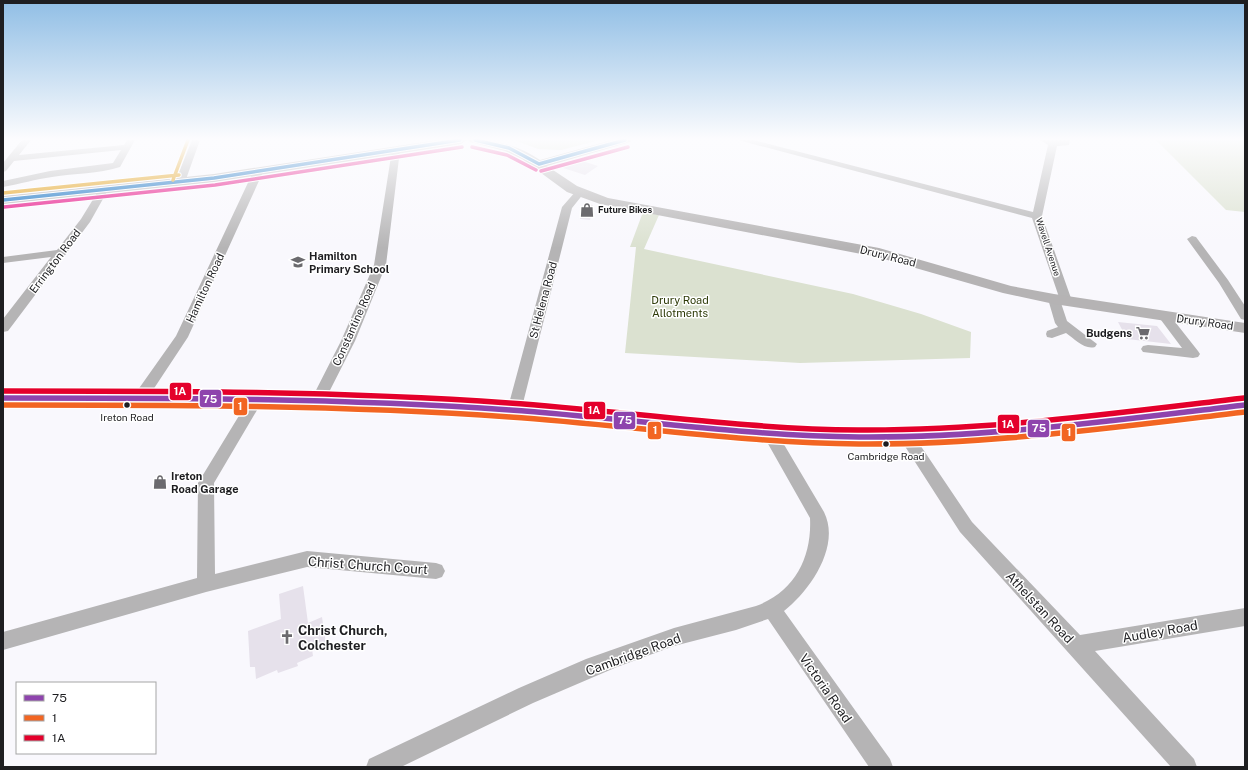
<svg xmlns="http://www.w3.org/2000/svg" width="1248" height="770" font-family="'Public Sans',sans-serif">
  <rect width="100%" height="100%" fill="#f9f8fd"/>
  <!-- green -->
  <path fill="#dbe1d0" d="M 514,140 L 600,140 L 561,150 L 538,149 Z
    M 1156,140 L 1245,140 L 1245,212 L 1226,210 Z
    M 643,212 L 659,215 L 644,249 L 853,294 L 921,314 L 971,332 L 970,358 L 800,363 L 625,353 L 636,247 L 630,247 Z"/>
  <!-- building -->
  <path fill="#e6e1eb" d="M 576,159 L 598,166 L 585,175 L 560,167 Z
    M 587,204 L 593,205 L 590,220 L 580,219 L 583,205 Z
    M 1118,322 L 1157,326 L 1171,344 L 1127,339 Z
    M 303,586 L 308,623 L 322,617 L 326,644 L 312,649 L 313,656 L 297,663 L 298,666 L 278,673 L 277,670 L 256,679 L 255,667 L 250,667 L 248,631 L 281,619 L 279,594 Z"/>
  <g fill="none" stroke-linecap="round" stroke-linejoin="round">
    <!-- street -->
    <path fill="#b5b4b5" fill-rule="evenodd" d="M 22,140 L 31,140 L 19,155 L 124,145 L 127,140 L 135,140 L 120,167 C 98,174 75,173 52,177 C 36,179 20,184 3,187 L 3,181 L 50,171 L 113,163 L 121,150 L 14,161 L 6,171 L 3,172 L 3,163 Z
      M 192,140 L 200,140 L 185,182 L 180,185 L 177,184 L 175,182 Z
      M 738,140 L 753,140 L 1033,212 L 1048,145 L 1040,140 L 1070,140 L 1069,145 L 1057,146 L 1042,216 L 1072,301 L 1066,305 L 1061,303 L 1067,321 L 1097,344 L 1095,347 C 1084,350 1075,339 1066,333 L 1052,338 L 1047,337 L 1046,334 L 1047,331 L 1058,327 L 1055,323 L 1048,299 L 1054,295 L 1059,297 L 1032,218 Z
      M 396,147 L 400,150 L 386,265 L 355,341 L 324,402 L 322,406 L 317,407 L 312,406 L 310,402 L 341,341 L 374,265 L 392,150 Z
      M 258,169 L 263,172 L 188,337 L 145,402 L 140,403 L 135,402 L 133,398 L 135,394 L 176,336 L 253,172 Z
      M 103,187 L 108,190 L 90,222 L 8,331 L 3,332 L 3,319 L 51,257 L 3,263 L 3,257 L 57,250 L 81,219 L 100,188 Z
      M 579,190 L 584,193 L 572,208 L 521,411 L 519,415 L 514,416 L 509,415 L 507,411 L 562,207 L 576,191 Z
      M 1192,236 L 1196,237 L 1228,280 L 1245,306 L 1245,320 L 1241,319 L 1219,283 L 1187,239 Z
      M 1164,312 L 1168,313 L 1198,351 L 1200,354 L 1198,357 L 1193,358 L 1143,352 L 1141,349 L 1143,346 L 1148,345 L 1182,348 L 1158,316 Z
      M 256,395 L 261,396 L 263,400 L 214,483 L 215,574 L 307,551 L 436,563 L 442,565 L 445,571 L 442,577 L 436,579 L 307,567 L 206,592 L 3,650 L 3,632 L 197,578 L 198,483 L 251,396 Z
      M 771,429 L 776,431 L 824,512 C 841,546 810,591 784,611 L 890,759 L 893,767 L 869,767 L 768,619 L 736,630 L 674,646 L 617,667 L 533,703 L 401,767 L 366,767 L 369,759 L 519,688 L 586,659 L 674,628 L 756,606 C 795,592 812,557 810,518 L 763,435 L 766,431 Z
      M 907,431 L 912,433 L 972,522 L 1080,635 L 1245,608 L 1245,626 L 1095,651 L 1194,759 L 1197,767 L 1171,767 L 960,532 L 899,437 L 902,433 Z"/>
    <!-- secondary -->
    <path fill="#b5b3b4" fill-rule="evenodd" d="M 437,140 L 467,140 L 461,144 L 214,182 L 3,204 L 3,196 L 214,174 Z
      M 468,140 C 495,140 517,144 540,160 L 612,140 L 632,140 L 630,142 L 547,166 L 577,186 L 608,198 L 879,248 L 1011,286 L 1054,294 L 1245,323 L 1245,333 L 1054,304 L 1003,293 L 877,257 L 600,204 L 567,192 L 522,159 L 505,151 L 470,142 Z
      M 3,391 C 172,391 341,391 509,403 C 626,411 742,428 859,430 C 988,431 1117,412 1245,398 L 1245,412 C 1117,427 988,446 859,445 C 742,444 626,426 510,417 C 341,404 172,405 3,405 Z"/>
    <defs>
      <path id="bus-1" d="M 3,398 C 172,398 341,398 510,410 C 626,418 742,436 859,437 C 988,438 1117,420 1245,405"/>
      <path id="bus-2" d="M 3,405 C 172,405 341,405 510,417 C 626,425 742,443 859,444 C 988,445 1117,427 1245,412"/>
      <path id="bus-3" d="M 3,391 C 172,391 341,391 509,403 C 625,411 741,429 858,430 C 987,431 1116,413 1244,398"/>
      <path id="bus-4" d="M 475,140 L 509,148 L 539,164
        M 539,164 L 625,140
        M 3,200 L 214,178 L 460,140"/>
      <path id="bus-5" d="M 472,147 L 507,155 L 536,170
        M 541,171 L 628,147
        M 4,207 L 215,185 L 462,147"/>
      <path id="bus-6" d="M 173,180 L 188,140
        M 3,193 L 179,175"/>
    </defs>
    <!-- bus-1 casing -->
    <use href="#bus-1" stroke="#fff" stroke-width="8"/>
    <!-- bus-2 casing -->
    <use href="#bus-2" stroke="#fff" stroke-width="8"/>
    <!-- bus-3 casing -->
    <use href="#bus-3" stroke="#fff" stroke-width="8"/>
    <!-- bus-4 casing -->
    <use href="#bus-4" stroke="#fff" stroke-width="5.5"/>
    <!-- bus-5 casing -->
    <use href="#bus-5" stroke="#fff" stroke-width="5.5"/>
    <!-- bus-6 casing -->
    <use href="#bus-6" stroke="#fff" stroke-width="5.5"/>
    <!-- bus-1 -->
    <use href="#bus-1" stroke="#8e44ad" stroke-width="5.5"/>
    <!-- bus-2 -->
    <use href="#bus-2" stroke="#f26522" stroke-width="5.5"/>
    <!-- bus-3 -->
    <use href="#bus-3" stroke="#e4002b" stroke-width="5.5"/>
    <!-- bus-4 -->
    <use href="#bus-4" stroke="#0065bd" stroke-width="3.5"/>
    <!-- bus-5 -->
    <use href="#bus-5" stroke="#e5007d" stroke-width="3.5"/>
    <!-- bus-6 -->
    <use href="#bus-6" stroke="#e19803" stroke-width="3.5"/>
  </g>
  <!-- sky -->
  <linearGradient id="sky" x2="0" y2="1"><stop stop-color="#90bee5"/><stop offset="0.56" stop-color="#fcfcfe"/><stop offset="1" stop-color="#fcfcfe" stop-opacity="0"/></linearGradient>
  <rect width="1248" height="248" fill="url(#sky)"/>
  <!-- icons -->
  <defs>
    <symbol id="shop-bare" viewBox="-9 -9 18 18"><path d="M-5-2.5h2.3a2.7 3.5 0 0 1 5.4 0H5L5.5 6h-11ZM-1.5-2.5h3a1.5 2.3 0 0 0-3 0Z" fill="#6b6a6e" stroke="#fff" stroke-width="2.5" paint-order="stroke"/></symbol>
    <symbol id="school-bare" viewBox="-9 -9 18 18"><path d="M0-5L7-2L0 1L-7-2ZM-4 1L0 2.5L4 1V4Q0 6-4 4Z" fill="#6b6a6e" stroke="#fff" stroke-width="2.5" paint-order="stroke"/></symbol>
    <symbol id="supermarket-bare" viewBox="-9 -9 18 18"><path d="M-6-5.5h2.5l.6 2H6L4.5 2H-2.5L-4.4-4H-6ZM-1.5 3.2a1.3 1.3 0 1 0 .1 0ZM3 3.2a1.3 1.3 0 1 0 .1 0Z" fill="#6b6a6e" stroke="#fff" stroke-width="2.5" paint-order="stroke"/></symbol>
    <symbol id="church-bare" viewBox="-9 -9 18 18"><path d="M-1.2-6h2.4v3.5h3.3v2.4h-3.3V6h-2.4V-.1h-3.3v-2.4h3.3Z" fill="#6b6a6e" stroke="#fff" stroke-width="2.5" paint-order="stroke"/></symbol>
  </defs>
  <g fill-rule="evenodd">
    <use href="#shop-bare" x="577" y="200" width="20" height="20"/>
    <use href="#school-bare" x="288" y="252" width="20" height="20"/>
    <use href="#supermarket-bare" x="1133" y="323" width="20" height="20"/>
    <use href="#shop-bare" x="150" y="472" width="20" height="20"/>
    <use href="#church-bare" x="277" y="627" width="20" height="20"/>
  </g>
  <!-- markers -->
  <g fill="#1e1e21" stroke="#fff" stroke-width="1.5">
    <circle cx="127" cy="405" r="3.5"/>
    <circle cx="886" cy="444" r="3.5"/>
  </g>
  <g text-anchor="middle" stroke-width="3" stroke-linejoin="round" paint-order="stroke">
    <!-- far-poi labels -->
    <g font-size="9" font-weight="bold" fill="#1e1e21" stroke="#fff" text-anchor="start">
      <text x="598" y="213">Future Bikes</text>
    </g>
    <!-- far-street labels -->
    <g font-size="9" fill="#1e1e21" stroke="#fff">
      <text transform="translate(1048 247) rotate(72)" y="3">Wavell Avenue</text>
    </g>
    <!-- bus labels -->
    <g font-size="10" fill="#1e1e21" stroke="#fff">
      <text x="127" y="421">Ireton Road</text>
      <text x="886" y="460">Cambridge Road</text>
    </g>
    <!-- poi labels -->
    <g font-size="11" font-weight="bold" fill="#1e1e21" stroke="#fff" text-anchor="start">
      <text x="309" y="260">Hamilton<tspan x="309" dy="13">Primary School</tspan></text>
      <text x="1132" y="337" text-anchor="end">Budgens</text>
      <text x="171" y="480">Ireton<tspan x="171" dy="13">Road Garage</tspan></text>
    </g>
    <!-- street labels -->
    <g font-size="11" fill="#1e1e21" stroke="#fff">
      <text transform="translate(888 256) rotate(14)" y="4">Drury Road</text>
      <text transform="translate(55 261) rotate(-53)" y="4">Errington Road</text>
      <text transform="translate(205 288) rotate(-65)" y="4">Hamilton Road</text>
      <text transform="translate(543 300) rotate(-75)" y="4">St Helena Road</text>
      <text transform="translate(1205 322) rotate(8)" y="4">Drury Road</text>
      <text transform="translate(354 324) rotate(-66)" y="4">Constantine Road</text>
    </g>
    <!-- park labels -->
    <g font-size="11" fill="#2d3a07" stroke="#fff">
      <text x="680" y="304">Drury Road<tspan x="680" dy="13">Allotments</tspan></text>
    </g>
    <!-- near-street labels -->
    <g font-size="13" fill="#1e1e21" stroke="#fff">
      <text transform="translate(368 565) rotate(4)" y="5">Christ Church Court</text>
      <text transform="translate(1040 607) rotate(47)" y="5">Athelstan Road</text>
      <text transform="translate(1160 631) rotate(-10)" y="5">Audley Road</text>
      <text transform="translate(633 654) rotate(-20)" y="5">Cambridge Road</text>
      <text transform="translate(826 688) rotate(55)" y="5">Victoria Road</text>
    </g>
    <!-- near-poi labels -->
    <g font-size="13" font-weight="bold" fill="#1e1e21" stroke="#fff" text-anchor="start">
      <text x="298" y="635">Christ Church,<tspan x="298" dy="15">Colchester</tspan></text>
    </g>
  </g>
  <g stroke="#fff" stroke-width="1.5">
    <rect x="169" y="382" width="23" height="19" rx="4" fill="#e4002b"/>
    <rect x="199" y="389" width="23" height="19" rx="4" fill="#8e44ad"/>
    <rect x="233" y="397" width="15" height="19" rx="4" fill="#f26522"/>
    <rect x="583" y="401" width="23" height="19" rx="4" fill="#e4002b"/>
    <rect x="613" y="411" width="23" height="19" rx="4" fill="#8e44ad"/>
    <rect x="997" y="414" width="23" height="20" rx="4" fill="#e4002b"/>
    <rect x="1027" y="419" width="23" height="19" rx="4" fill="#8e44ad"/>
    <rect x="647" y="421" width="15" height="19" rx="4" fill="#f26522"/>
    <rect x="1061" y="423" width="15" height="19" rx="4" fill="#f26522"/>
  </g>
  <g font-size="11" text-anchor="middle" font-weight="bold" fill="#fff">
    <text x="180" y="395">1A</text>
    <text x="210" y="403">75</text>
    <text x="240" y="410">1</text>
    <text x="594" y="414">1A</text>
    <text x="625" y="424">75</text>
    <text x="1008" y="428">1A</text>
    <text x="1039" y="432">75</text>
    <text x="655" y="434">1</text>
    <text x="1069" y="436">1</text>
  </g>
  <!-- border -->
  <rect width="1248" height="770" fill="none" stroke="#1e1e21" stroke-width="8"/>
  <!-- legend -->
  <rect x="16" y="682" width="140" height="72" fill="#ffffff" stroke="#a5a5a6"/>
  <rect x="24" y="695" width="20" height="6" fill="#8e44ad" stroke="#a5a5a6"/>
  <text x="52" y="702" font-size="12" fill="#1e1e21">75</text>
  <rect x="24" y="715" width="20" height="6" fill="#f26522" stroke="#a5a5a6"/>
  <text x="52" y="722" font-size="12" fill="#1e1e21">1</text>
  <rect x="24" y="735" width="20" height="6" fill="#e4002b" stroke="#a5a5a6"/>
  <text x="52" y="742" font-size="12" fill="#1e1e21">1A</text>
</svg>
